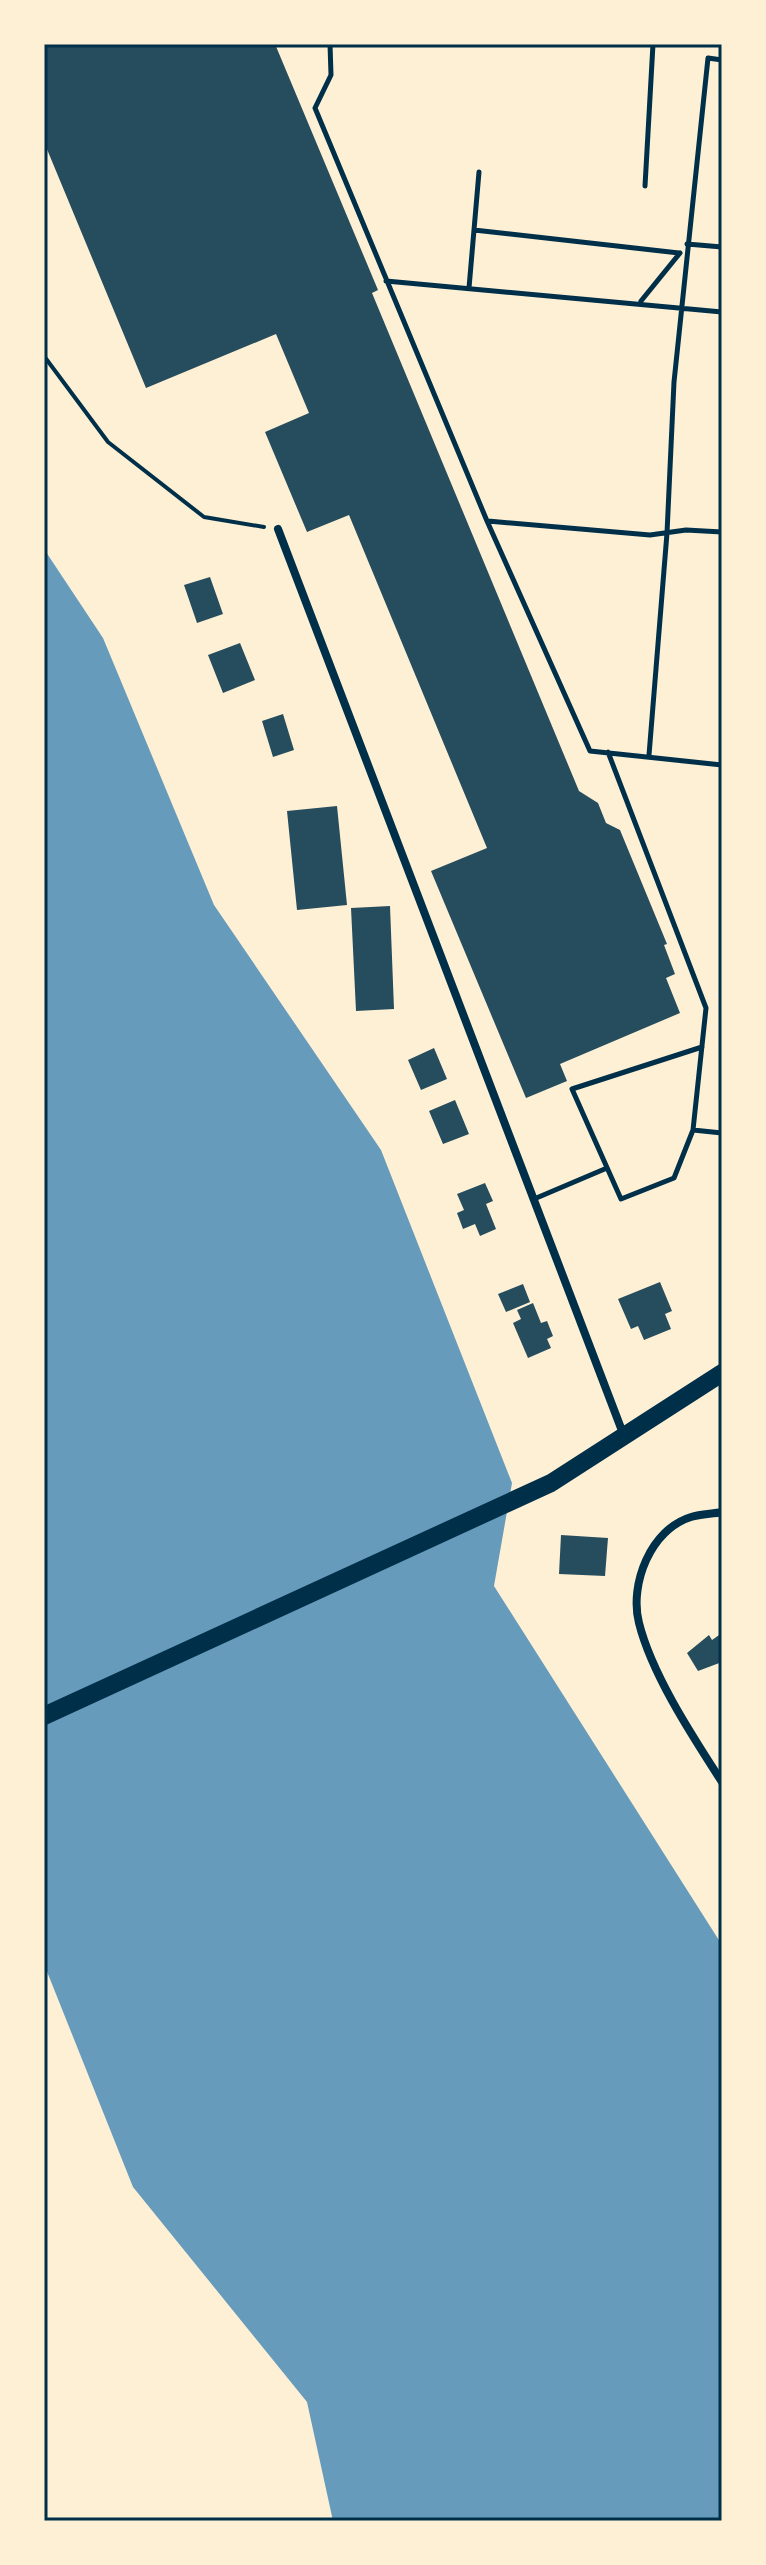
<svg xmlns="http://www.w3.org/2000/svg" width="766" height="2565" font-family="Ubuntu,sans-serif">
  <rect width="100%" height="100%" fill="#fdf0d5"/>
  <!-- water -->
  <path fill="#669bbc" d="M 44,549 L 103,638 L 214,905 L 381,1150 L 512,1483 L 494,1586 L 722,1945 L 722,2521 L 333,2521 L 307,2402 L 133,2187 L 44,1964 Z"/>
  <!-- building -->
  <path fill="#264d5e" d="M 44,44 L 275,44 L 378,290 L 372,293 L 579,791 L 598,803 L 606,823 L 620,830 L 667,944 L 664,945 L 675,974 L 666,978 L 680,1013 L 560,1064 L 567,1081 L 526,1098 L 431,871 L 487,848 L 349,515 L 307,532 L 265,432 L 309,413 L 276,334 L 146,388 L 44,142 Z
    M 210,577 L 223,614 L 197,623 L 184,585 Z
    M 240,643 L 255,680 L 223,693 L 208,655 Z
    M 283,714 L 294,750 L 273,757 L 262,721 Z
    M 337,806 L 347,905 L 297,910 L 287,811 Z
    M 390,906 L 394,1009 L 356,1011 L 351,908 Z
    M 434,1048 L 447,1079 L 421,1090 L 408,1060 Z
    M 455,1100 L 469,1134 L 443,1144 L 429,1111 Z
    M 485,1183 L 493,1201 L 486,1204 L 496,1229 L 480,1236 L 475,1224 L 463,1229 L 457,1213 L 464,1210 L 457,1194 Z
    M 660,1282 L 672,1311 L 665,1314 L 671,1329 L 644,1340 L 638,1326 L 631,1329 L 618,1299 Z
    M 523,1284 L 530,1302 L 506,1312 L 498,1294 Z
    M 533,1303 L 541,1323 L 547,1321 L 553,1336 L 547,1339 L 551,1348 L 528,1358 L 513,1323 L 521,1319 L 517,1310 Z
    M 561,1535 L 608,1538 L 605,1576 L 559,1574 Z
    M 722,1633 L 722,1662 L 698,1671 L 687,1653 L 709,1635 L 712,1640 Z"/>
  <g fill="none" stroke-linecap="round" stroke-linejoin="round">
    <!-- path -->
    <path stroke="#003049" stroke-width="4" d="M 44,356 L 108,442 L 204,517 L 264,527"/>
    <!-- service -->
    <path stroke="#003049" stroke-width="5" d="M 330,44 L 331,75 L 315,108 L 487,521 L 590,751 L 722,765
      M 645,186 L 653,44
      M 474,230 L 679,253
      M 687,244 L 722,247
      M 386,281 L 722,312
      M 469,288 L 479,172
      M 641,301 L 680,253
      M 488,521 L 650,535 L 686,530 L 722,532
      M 608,752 L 706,1008 L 693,1130 L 722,1133
      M 649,755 L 667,533 L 674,382 L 708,58 L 722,60
      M 693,1130 L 674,1178 L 621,1199 L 572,1089 L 702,1047
      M 534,1199 L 607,1168"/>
    <!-- minor -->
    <path stroke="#003049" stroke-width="8" d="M 278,529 L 624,1436
      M 722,1512 C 712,1514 701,1514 691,1517 C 651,1529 629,1584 639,1623 C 652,1675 693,1737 722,1782"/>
    <!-- primary -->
    <path stroke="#003049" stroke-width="18" d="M 44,1716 L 551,1483 L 722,1373"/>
  </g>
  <!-- border -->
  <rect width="766" height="2565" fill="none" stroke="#fdf0d5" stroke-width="92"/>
  <rect x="46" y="46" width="674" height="2473" fill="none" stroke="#003049" stroke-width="3"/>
</svg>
